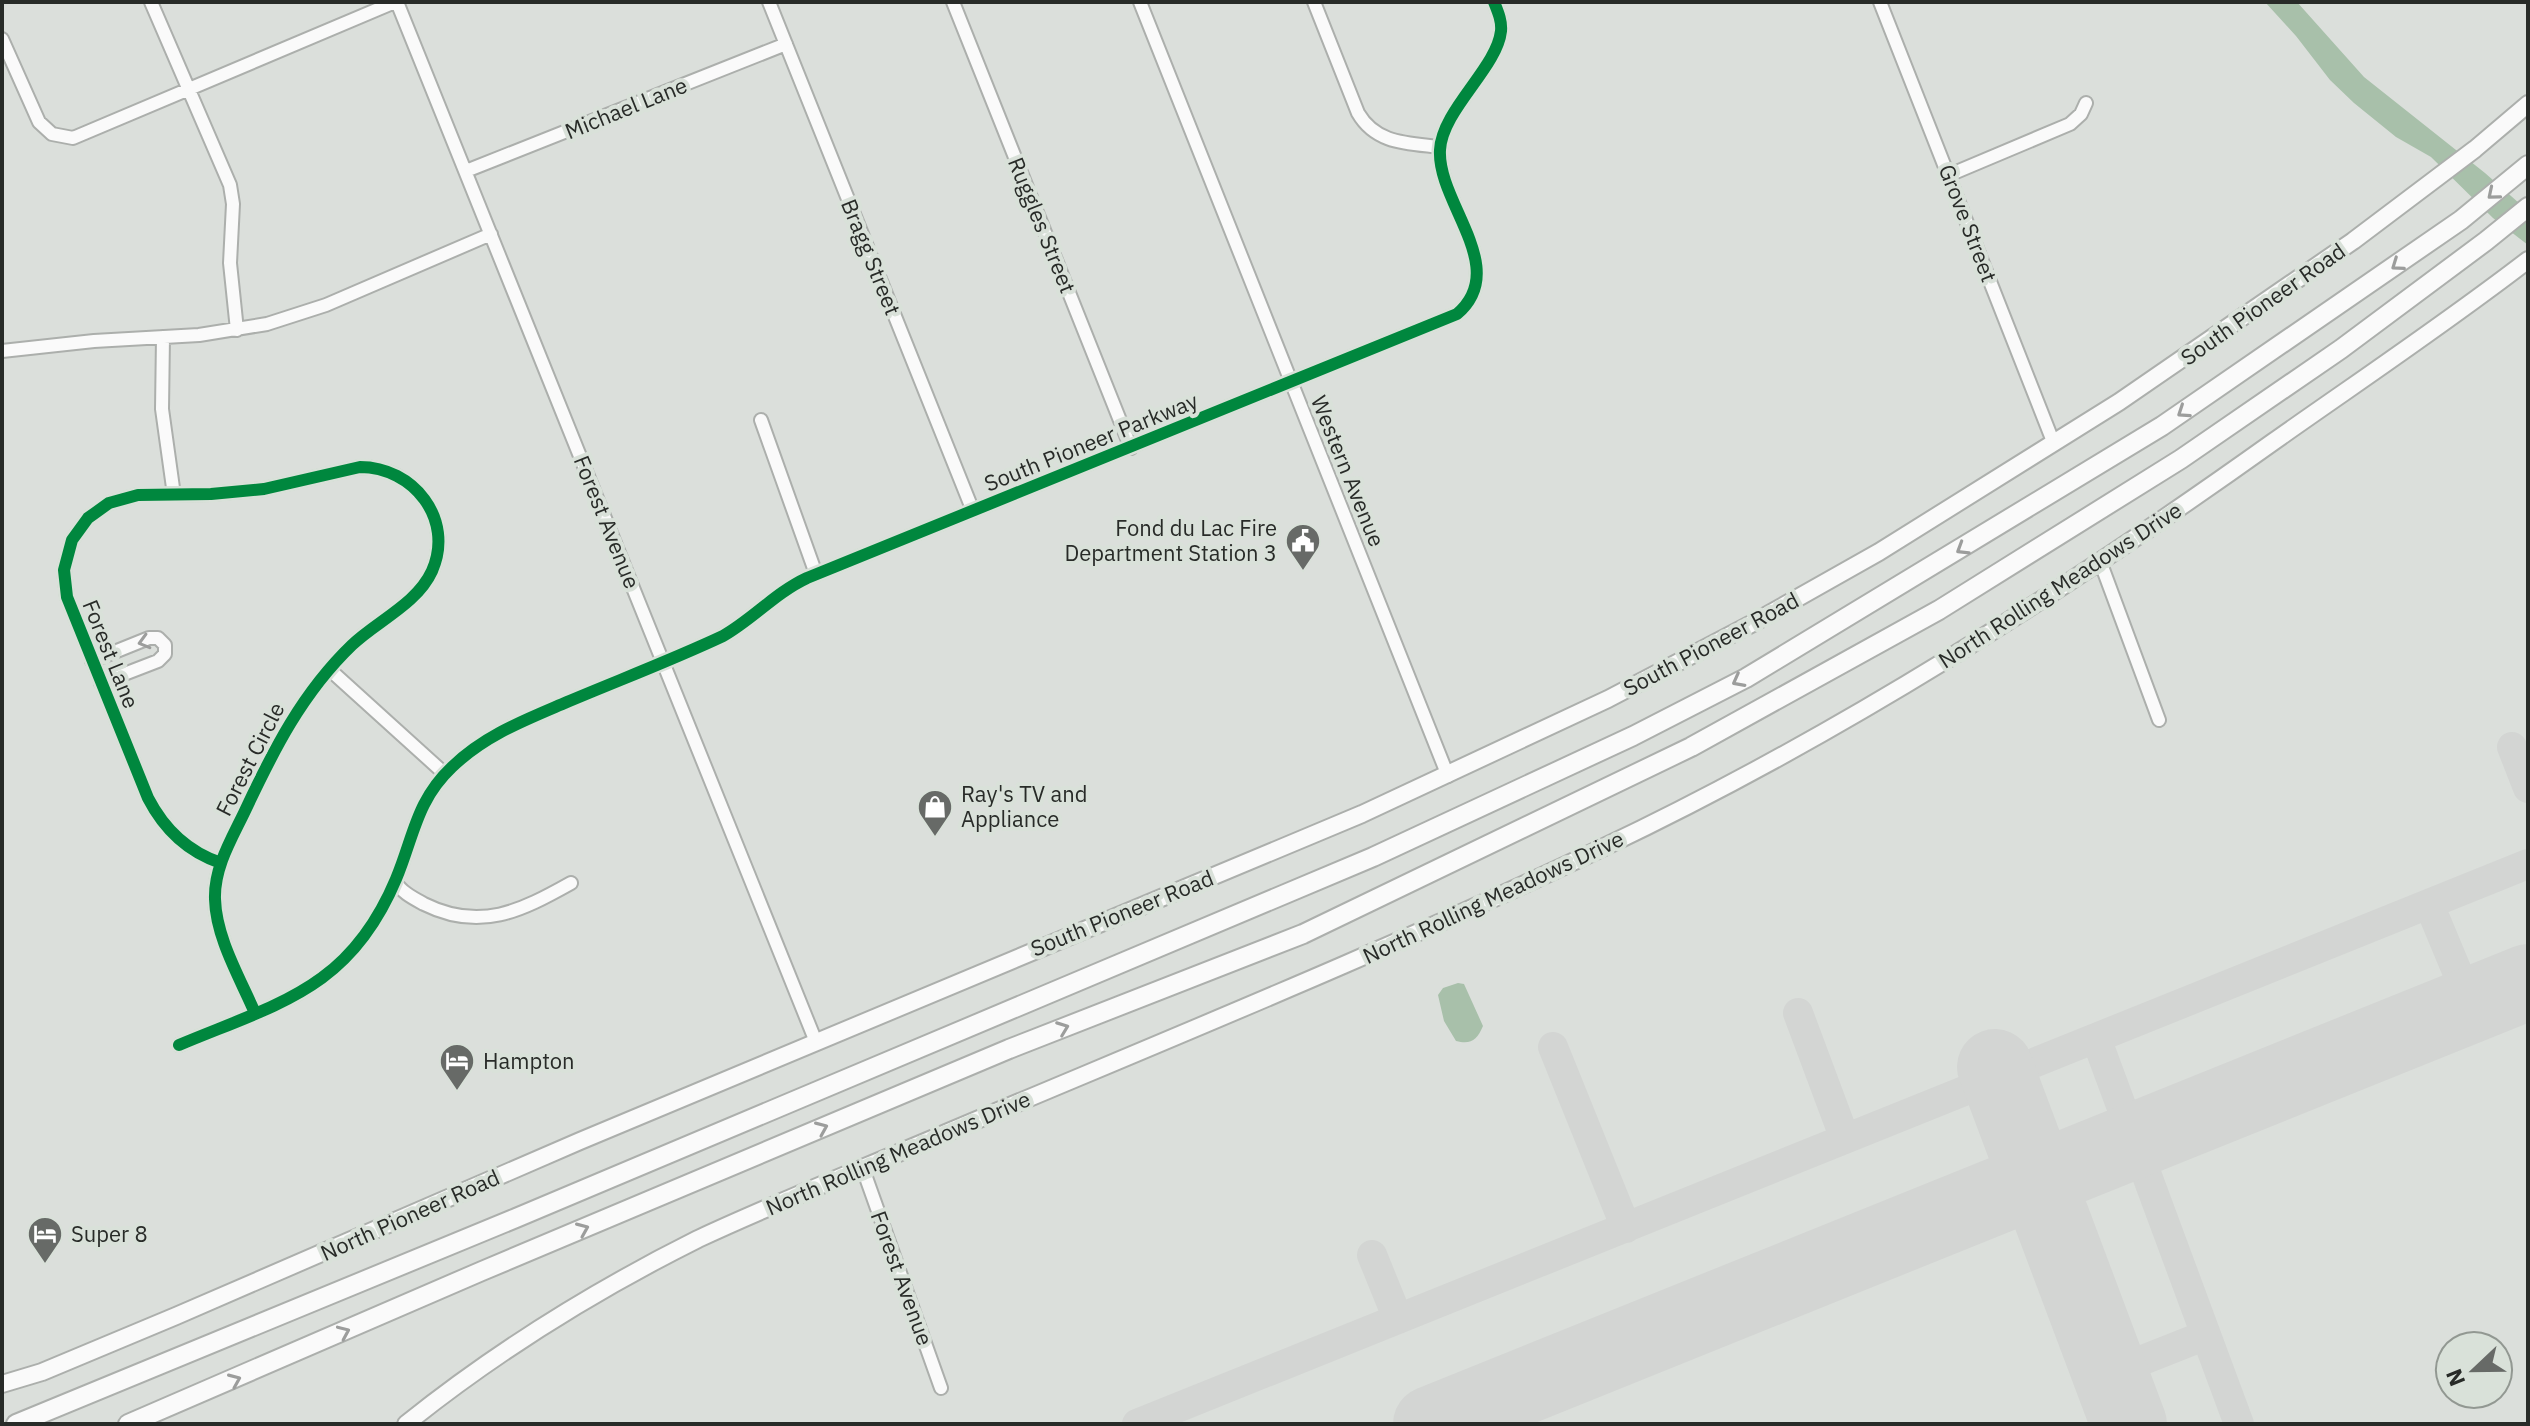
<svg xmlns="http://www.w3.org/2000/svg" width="2530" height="1426" font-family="'IBM Plex Sans',sans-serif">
  <rect width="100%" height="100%" fill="#dbdfdb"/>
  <!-- water -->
  <path fill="#a8c0aa" d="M 2265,2 L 2297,2 L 2364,77 L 2485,173 L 2528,211 L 2528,245 L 2493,218 L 2431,157 L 2396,137 L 2354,103 L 2330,80 L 2296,36 Z
    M 1458,983 L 1464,984 L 1483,1026 C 1477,1040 1471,1045 1456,1041 L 1444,1021 L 1438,995 L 1443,988 Z"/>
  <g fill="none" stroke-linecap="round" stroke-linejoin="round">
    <!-- taxiway -->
    <path stroke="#d3d5d3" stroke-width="30" d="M 2512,747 L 2528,788
      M 2429,904 L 2471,1005
      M 1798,1013 L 1845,1139
      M 2096,1038 L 2239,1424
      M 1553,1047 L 1626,1228
      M 1372,1255 L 1398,1319
      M 2110,1373 L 2206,1335
      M 1137,1424 L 2528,864"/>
    <!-- runway -->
    <path stroke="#d3d5d3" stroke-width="76" d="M 1995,1067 L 2129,1424
      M 1431,1424 L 2528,982"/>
    <defs>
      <path id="minor" d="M 151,2 L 230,185 L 233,204 L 230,263 L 237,330
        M 397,2 L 816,1042
        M 769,2 L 973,511
        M 953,2 L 1131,448
        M 1140,2 L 1448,776
        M 1314,2 L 1358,113 C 1376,144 1407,143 1440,147
        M 1880,2 L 2054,444
        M 2,39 L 39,122 L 52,134 L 73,138 L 395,2
        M 466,171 L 786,44
        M 1949,175 L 2070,124 L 2081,114 L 2086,103
        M 163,337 L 162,409 L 174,495
        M 2,351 L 94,341 L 199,335 L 267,324 L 326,305 L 491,234
        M 761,420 L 816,574
        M 2100,561 L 2159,720
        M 92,661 L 149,638 L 158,638 L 165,645 L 165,654 L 158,661 L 101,683
        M 329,669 L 445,774
        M 221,863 C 188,852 164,829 148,798 L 67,597 L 64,570 L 72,540 L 88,518 L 109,503 L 138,495 L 211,494 L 264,489 L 360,467 C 413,467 455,519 432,571 C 417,604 377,621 352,645 C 302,693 273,751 244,813 C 231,840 214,868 215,899 C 216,938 240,978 255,1013
        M 395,881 C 401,892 413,898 424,904 C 480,932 521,911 571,883
        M 179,1045 C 279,1003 350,989 396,879 C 414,836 416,801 452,767 C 485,735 525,720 567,702 C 619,680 672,660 723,636 C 753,619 775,593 807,578 L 1457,314 C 1511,268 1437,203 1440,150 C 1442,110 1497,68 1501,31 C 1502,21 1498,12 1494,2
        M 863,1169 L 941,1388"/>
      <path id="major" d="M 2,1384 L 42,1372 L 176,1316 L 580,1141 L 1362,814 L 1608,699 L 1755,622 L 1879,552 L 2119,402 L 2353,241 L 2475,149 L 2528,104
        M 406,1424 C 497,1351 594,1291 698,1239 C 777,1202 859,1170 939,1136 C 1161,1042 1384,952 1602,848 C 1838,736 2060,594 2273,442 C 2358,382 2445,324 2528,260"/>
      <path id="highway" d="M 16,1424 L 516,1218 L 1373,857 L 1633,736 L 1746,678 L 2162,426 L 2461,220 L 2528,165
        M 128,1424 L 482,1271 L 1009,1049 L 1303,934 L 1691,747 L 1939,610 L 2181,459 L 2341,349 L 2486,241 L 2528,207"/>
    </defs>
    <!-- minor casing -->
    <use href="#minor" stroke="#acafac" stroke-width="16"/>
    <!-- major casing -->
    <use href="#major" stroke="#acafac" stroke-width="20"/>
    <!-- highway casing -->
    <use href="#highway" stroke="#acafac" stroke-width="22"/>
    <!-- minor -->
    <use href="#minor" stroke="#fafafa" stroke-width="12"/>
    <!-- major -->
    <use href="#major" stroke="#fafafa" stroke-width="16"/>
    <!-- highway -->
    <use href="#highway" stroke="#fafafa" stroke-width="18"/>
    <defs>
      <path id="cycleway" d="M 221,863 C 188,852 164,829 148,798 L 67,597 L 64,570 L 72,540 L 88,518 L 109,503 L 138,495 L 211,494 L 264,489 L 360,467 C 413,467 455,519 432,571 C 417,604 377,621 352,645 C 302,693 273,751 244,813 C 231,840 214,868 215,899 C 216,938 240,978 255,1013
        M 179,1045 C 279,1003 350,989 396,879 C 414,836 416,801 452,767 C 485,735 525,720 567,702 C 619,680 672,660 723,636 C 753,619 775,593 807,578 L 1457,314 C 1511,268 1437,203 1440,150 C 1442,110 1497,68 1501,31 C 1502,21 1498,12 1494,2"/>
    </defs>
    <!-- cycleway casing -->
    <use href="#cycleway" stroke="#d9e1d9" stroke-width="17"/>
    <!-- cycleway -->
    <use href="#cycleway" stroke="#00873e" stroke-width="12"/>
  </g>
  <!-- one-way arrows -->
  <defs><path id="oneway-chevron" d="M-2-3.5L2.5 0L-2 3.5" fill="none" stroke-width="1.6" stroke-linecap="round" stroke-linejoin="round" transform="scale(2)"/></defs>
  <g stroke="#9c9d9c">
    <use href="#oneway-chevron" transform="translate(2493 194) rotate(140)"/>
    <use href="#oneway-chevron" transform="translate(2397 265) rotate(145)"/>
    <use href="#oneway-chevron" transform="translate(2183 412) rotate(146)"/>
    <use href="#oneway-chevron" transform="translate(1962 549) rotate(148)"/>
    <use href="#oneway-chevron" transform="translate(144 642) rotate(164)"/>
    <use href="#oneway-chevron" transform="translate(1738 681) rotate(152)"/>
    <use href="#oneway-chevron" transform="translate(1063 1028) rotate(-21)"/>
    <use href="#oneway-chevron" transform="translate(822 1128) rotate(-23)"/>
    <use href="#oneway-chevron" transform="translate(583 1229) rotate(-23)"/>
    <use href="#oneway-chevron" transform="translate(344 1332) rotate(-24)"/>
    <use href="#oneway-chevron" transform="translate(235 1380) rotate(-23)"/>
  </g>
  <!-- icons -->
  <defs>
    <symbol id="civic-pin" viewBox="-11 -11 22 30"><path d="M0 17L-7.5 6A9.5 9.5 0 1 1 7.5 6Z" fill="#676a67" stroke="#d9e1d9"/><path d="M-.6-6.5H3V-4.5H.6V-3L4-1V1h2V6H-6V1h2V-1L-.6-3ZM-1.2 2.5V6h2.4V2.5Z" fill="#fff"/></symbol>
    <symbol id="shop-pin" viewBox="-11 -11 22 30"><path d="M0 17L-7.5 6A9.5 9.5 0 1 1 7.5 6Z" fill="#676a67" stroke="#d9e1d9"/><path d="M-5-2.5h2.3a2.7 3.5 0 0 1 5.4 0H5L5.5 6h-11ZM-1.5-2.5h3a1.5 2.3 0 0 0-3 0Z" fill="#fff"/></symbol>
    <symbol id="hotel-pin" viewBox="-11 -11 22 30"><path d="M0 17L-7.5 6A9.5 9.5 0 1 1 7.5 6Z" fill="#676a67" stroke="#d9e1d9"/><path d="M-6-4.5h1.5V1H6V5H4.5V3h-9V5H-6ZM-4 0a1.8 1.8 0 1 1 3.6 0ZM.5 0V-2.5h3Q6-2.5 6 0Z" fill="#fff"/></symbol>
  </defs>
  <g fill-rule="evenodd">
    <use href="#civic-pin" x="1283" y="521" width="40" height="54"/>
    <use href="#shop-pin" x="915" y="787" width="40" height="54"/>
    <use href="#hotel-pin" x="437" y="1041" width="40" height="54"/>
    <use href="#hotel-pin" x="25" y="1214" width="40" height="54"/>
  </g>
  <g text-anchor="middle" stroke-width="8" stroke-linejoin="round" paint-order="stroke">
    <!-- street labels -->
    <g font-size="22" fill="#282b28" stroke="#d9e1d9">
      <text transform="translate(626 108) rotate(-22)" y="8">Michael Lane</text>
      <text transform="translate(1968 223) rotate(69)" y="8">Grove Street</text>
      <text transform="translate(1042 225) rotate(68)" y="8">Ruggles Street</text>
      <text transform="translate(871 257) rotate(68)" y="8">Bragg Street</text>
      <text transform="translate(2263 304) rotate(-35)" y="8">South Pioneer Road</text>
      <text transform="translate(1091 442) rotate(-22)" y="8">South Pioneer Parkway</text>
      <text transform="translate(1348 471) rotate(68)" y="8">Western Avenue</text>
      <text transform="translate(607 522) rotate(68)" y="8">Forest Avenue</text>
      <text transform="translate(2060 585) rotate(-33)" y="8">North Rolling Meadows Drive</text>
      <text transform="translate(1711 644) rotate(-28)" y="8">South Pioneer Road</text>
      <text transform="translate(111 654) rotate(68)" y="8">Forest Lane</text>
      <text transform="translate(250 759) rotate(-63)" y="8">Forest Circle</text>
      <text transform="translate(1493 897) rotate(-25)" y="8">North Rolling Meadows Drive</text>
      <text transform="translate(1122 913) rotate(-22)" y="8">South Pioneer Road</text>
      <text transform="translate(898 1153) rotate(-23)" y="8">North Rolling Meadows Drive</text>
      <text transform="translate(410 1215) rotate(-24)" y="8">North Pioneer Road</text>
      <text transform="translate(902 1278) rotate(70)" y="8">Forest Avenue</text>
    </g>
    <!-- poi labels -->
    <g font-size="22" fill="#282b28" stroke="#d9e1d9" text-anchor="start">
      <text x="1277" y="536" text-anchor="end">Fond du Lac Fire<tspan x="1277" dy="25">Department Station 3</tspan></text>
      <text x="961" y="802">Ray's TV and<tspan x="961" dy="25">Appliance</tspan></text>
      <text x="483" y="1069">Hampton</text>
      <text x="71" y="1242">Super 8</text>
    </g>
  </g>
  <!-- border -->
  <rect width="2530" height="1426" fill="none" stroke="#282b28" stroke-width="8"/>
  <!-- north arrow -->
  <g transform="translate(2474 1370) rotate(248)"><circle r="38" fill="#d9e1d9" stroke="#929892" stroke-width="2"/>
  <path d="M0-6L14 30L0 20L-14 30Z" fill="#676a67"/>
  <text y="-12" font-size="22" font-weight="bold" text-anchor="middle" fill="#282b28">N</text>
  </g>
</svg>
